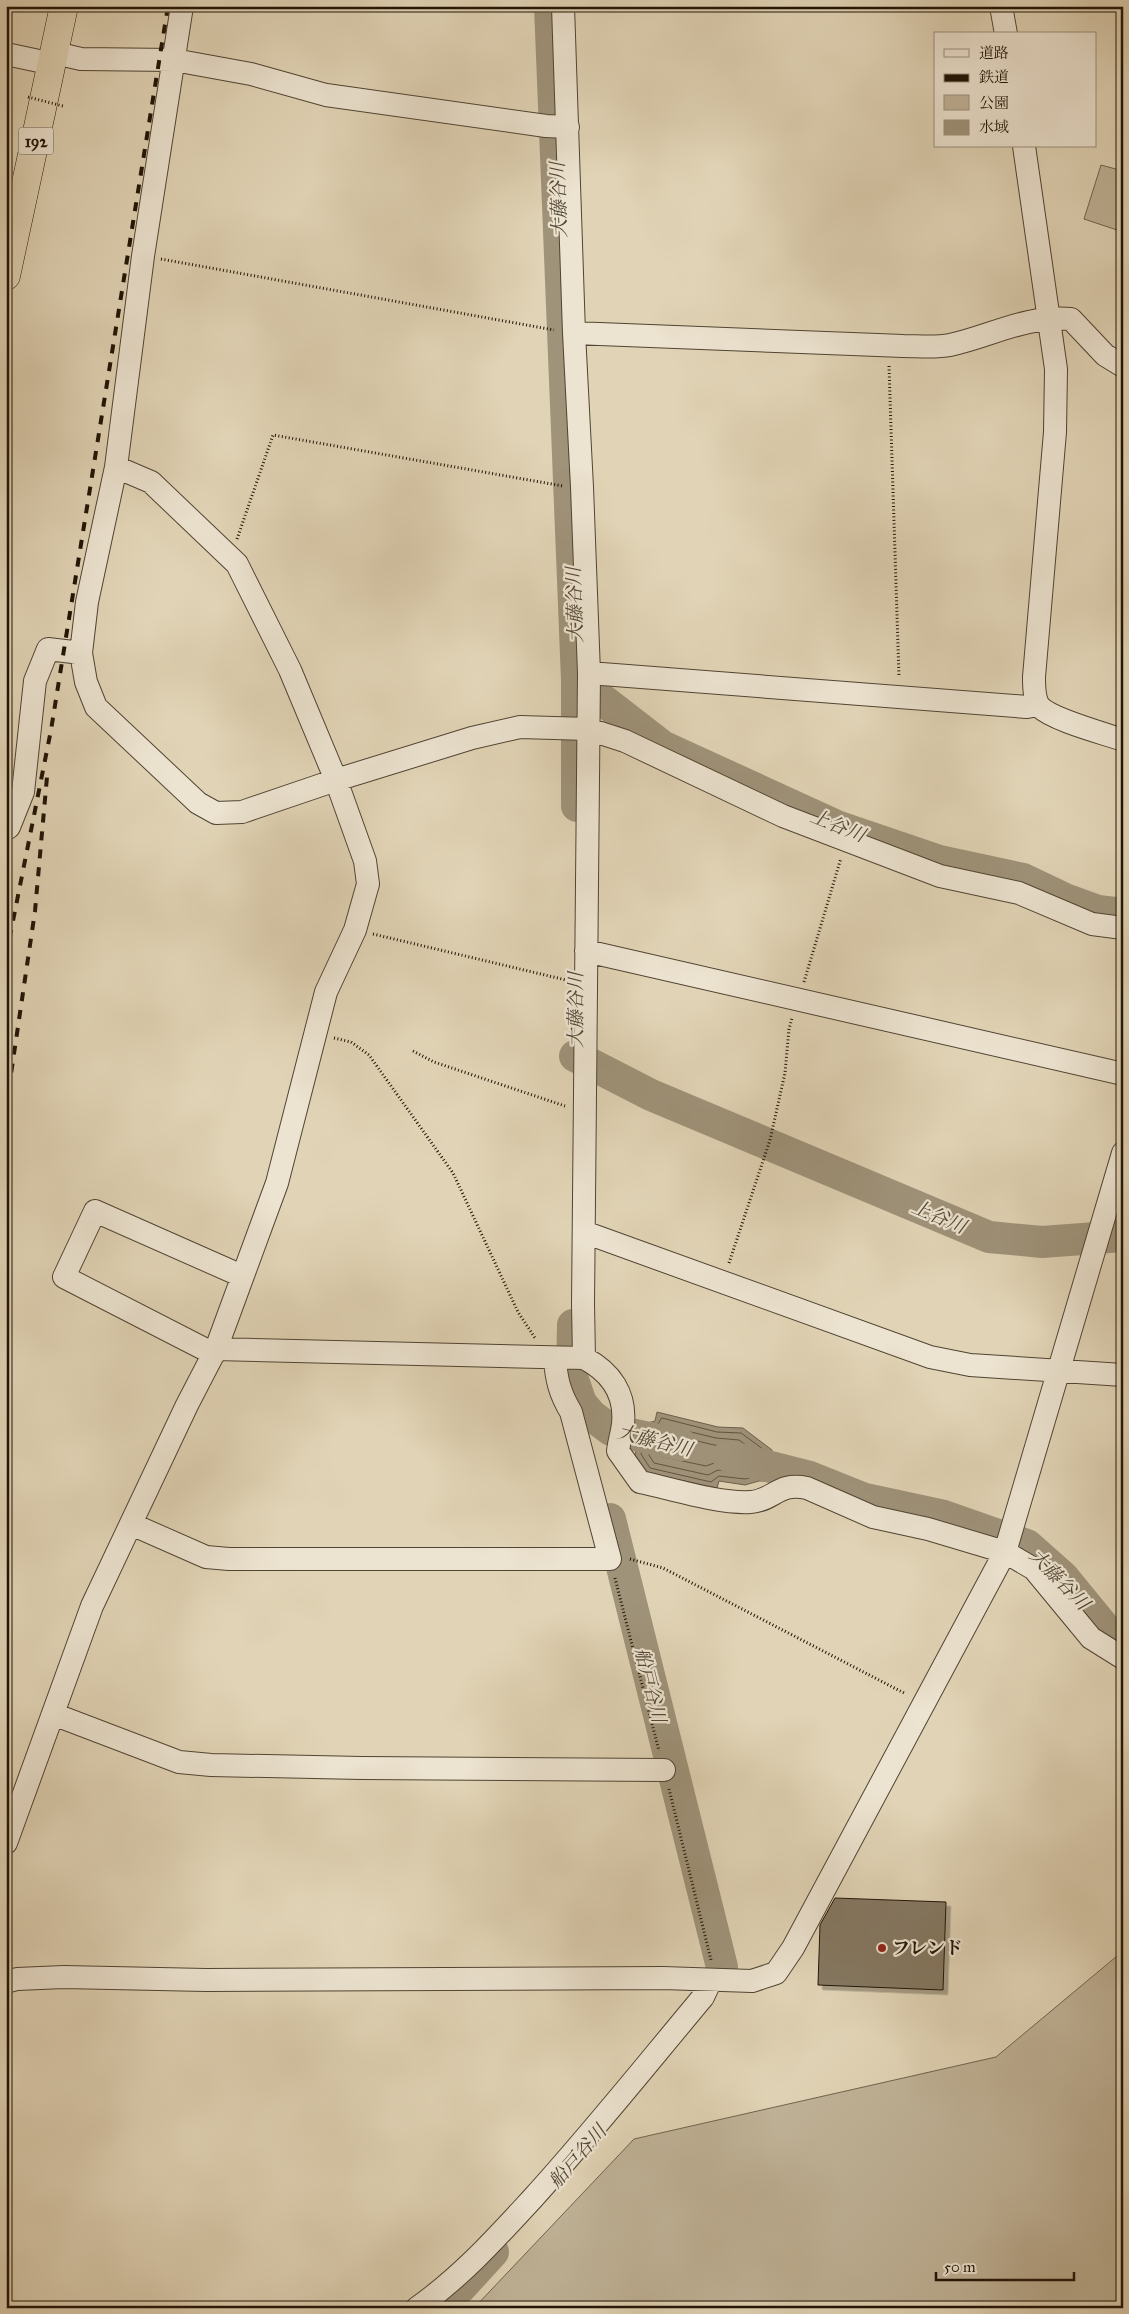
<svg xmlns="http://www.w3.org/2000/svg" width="1129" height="2314" font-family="'IM FELL Great Primer','Noto Serif JP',serif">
  <defs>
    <filter id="shadow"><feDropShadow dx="4.5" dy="4.5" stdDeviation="0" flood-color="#0004"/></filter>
  </defs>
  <rect width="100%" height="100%" fill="#e1d4b6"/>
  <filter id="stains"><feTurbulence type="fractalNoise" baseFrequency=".004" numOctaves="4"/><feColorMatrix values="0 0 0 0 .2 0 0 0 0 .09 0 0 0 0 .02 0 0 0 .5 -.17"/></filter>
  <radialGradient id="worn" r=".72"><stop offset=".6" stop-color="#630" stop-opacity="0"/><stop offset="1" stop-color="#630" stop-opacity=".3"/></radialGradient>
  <!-- green -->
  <path fill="#c0b398" stroke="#70644f" d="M 1101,165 L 1123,171 L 1123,232 L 1084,219 Z
    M 1123,1951 L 1123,2308 L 474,2308 L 634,2139 L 996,2057 Z"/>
  <!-- water -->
  <path fill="#9f937a" stroke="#6c604c" d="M 657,1412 L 718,1427 L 743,1428 L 772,1450 L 768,1481 L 759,1481 L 745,1485 L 719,1481 L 717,1488 L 647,1473 L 635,1455 L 640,1425 L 655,1421 Z"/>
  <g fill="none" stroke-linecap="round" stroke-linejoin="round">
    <!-- shore -->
    <path stroke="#605440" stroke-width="1" d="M 662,1418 L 717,1432 L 741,1433 L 767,1452 L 763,1474 L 745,1479 L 719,1476 L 711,1482 L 650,1468 L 641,1454 L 645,1430 L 657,1425 Z
      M 666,1426 L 716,1438 L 739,1440 L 760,1455 L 758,1468 L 744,1473 L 718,1470 L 708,1475 L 654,1463 L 647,1452 L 650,1435 Z
      M 669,1434 L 714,1445 L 736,1447 L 751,1458 L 751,1462 L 743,1465 L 717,1462 L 706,1466 L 659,1456 L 655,1451 L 657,1440 Z"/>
    <!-- river -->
    <path stroke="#9f937a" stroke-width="32" d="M 550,6 L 577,680 L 577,806
      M 577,680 L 662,746 L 839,827 L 939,861 L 1023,879 L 1065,899 L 1098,911 L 1123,914
      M 575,1056 L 651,1095 L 989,1237 L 1042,1242 L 1123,1236
      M 573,1325 L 572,1377 L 581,1403 L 591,1415 L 611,1430 L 682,1445
      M 728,1456 L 810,1477 L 865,1499 L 944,1516 L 1027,1545 L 1063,1577 L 1108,1632 L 1123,1641
      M 610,1519 L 722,1967
      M 435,2308 L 461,2287 L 493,2252"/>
  </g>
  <!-- building -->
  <path fill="#847862" stroke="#201406" filter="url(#shadow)" d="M 835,1898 L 946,1902 L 943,1990 L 818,1985 L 820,1925 Z"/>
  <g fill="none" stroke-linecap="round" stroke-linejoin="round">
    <defs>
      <path id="minor" d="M 182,6 L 143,256 L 116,467 L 87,602 L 81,653 L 86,682 L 96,707 L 198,803 L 216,813 L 242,812 L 336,780 L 472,738 L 520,727 L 588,729 L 625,741 L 783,816 L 940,876 L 1019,893 L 1092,924 L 1123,928
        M 563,6 L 574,333 L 582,487 L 589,673 L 583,1304 L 584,1358
        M 1001,6 L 1006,34
        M 55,53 L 81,59 L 174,60 L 251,74 L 326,95 L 546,126 L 568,127
        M 6,54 L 53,64
        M 1024,146 L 1056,369 L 1055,432 L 1034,677 C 1034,685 1034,700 1040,707 C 1053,720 1103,733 1123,740
        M 574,333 L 903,346 C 918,346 935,348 950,345 C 992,336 1025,315 1071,319 L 1105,355 L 1123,366
        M 589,673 L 1027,707 L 1038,705
        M 6,829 L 9,827 L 23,792 L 35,681 L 48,649 L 81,653
        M 586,951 L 1123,1074
        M 584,1232 L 930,1357 L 970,1365 L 1123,1375
        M 216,1349 L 584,1358 C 611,1372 626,1394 623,1424 C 622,1433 619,1442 618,1451 L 640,1482 C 673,1489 719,1504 751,1502 C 775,1500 777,1482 807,1488 L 873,1517 L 928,1529 L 1005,1552 L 1034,1569 L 1091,1638 L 1123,1658
        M 214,1354 L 64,1277 L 95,1211 L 242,1276
        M 131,1524 L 206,1557 L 229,1559 L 610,1559 L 571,1412 C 560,1394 556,1379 555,1358
        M 53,1714 L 179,1762 L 211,1765 L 362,1768 L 664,1770
        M 6,1843 L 92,1606 L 187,1405 L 216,1349 L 277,1183 L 326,992 L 355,930 L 368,884 L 365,861 L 336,780 L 290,670 L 237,564 L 151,482 L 116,467
        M 6,1982 L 17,1979 L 64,1977 L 206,1980 L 663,1978 L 752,1981 L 776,1973 L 793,1948 L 1005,1552 L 1123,1153
        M 417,2308 C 462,2276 496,2238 533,2198 C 592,2133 647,2064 703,1997 L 711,1980"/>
      <path id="trunk" d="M 6,276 L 64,6"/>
    </defs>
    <!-- minor casing -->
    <use href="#minor" stroke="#504432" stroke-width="24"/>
    <!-- trunk casing -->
    <use href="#trunk" stroke="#201406" stroke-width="29"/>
    <!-- path -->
    <path stroke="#201406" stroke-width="3" stroke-dasharray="1 2.5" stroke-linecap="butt" d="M 161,259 L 554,330
      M 889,366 L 899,677
      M 237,539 L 273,435 L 563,486
      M 373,934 L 566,980
      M 804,982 L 841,858
      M 334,1038 L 351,1042 L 369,1055 L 453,1173 L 518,1312 L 535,1338
      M 413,1051 L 434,1062 L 565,1106
      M 729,1263 L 770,1140 L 785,1073 L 789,1029 L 792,1018
      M 630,1559 L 663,1568 L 906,1694
      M 615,1578 L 659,1751
      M 669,1789 L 711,1960"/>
    <!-- minor -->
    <use href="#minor" stroke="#ece3d0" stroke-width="22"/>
    <!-- trunk -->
    <use href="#trunk" stroke="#e1d4b6" stroke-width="28"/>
    <!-- rail -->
    <path stroke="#201406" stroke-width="4" stroke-dasharray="9 9" stroke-linecap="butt" d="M 6,956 L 51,730 L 168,6
      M 6,1108 L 35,911 L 47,777"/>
    <!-- path-bridge -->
    <path stroke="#201406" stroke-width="3" stroke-dasharray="1 2.5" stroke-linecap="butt" d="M 28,97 L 63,106"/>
  </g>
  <!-- markers -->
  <circle fill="#8f2418" stroke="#ece3d0" stroke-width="2" cx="882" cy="1948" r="5"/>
  <g text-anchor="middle" stroke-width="4.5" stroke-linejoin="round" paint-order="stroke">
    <!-- shield labels -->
    <rect fill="#ece3d0" stroke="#5d5243" stroke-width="1" x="18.5" y="127.5" width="35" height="27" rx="4"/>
    <g font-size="16" font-weight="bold" fill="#201406">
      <text x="36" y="147">192</text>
    </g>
    <!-- poi labels -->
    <g font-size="18" font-weight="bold" fill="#201406" stroke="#ece3d0" text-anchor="start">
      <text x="892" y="1954">フレンド</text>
    </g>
    <!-- water labels -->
    <g font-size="19" font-style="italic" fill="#534734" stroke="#ece3d0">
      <text transform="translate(558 200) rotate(-92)" y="7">大藤谷川</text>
      <text transform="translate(574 605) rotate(-92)" y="7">大藤谷川</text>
      <text transform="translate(838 825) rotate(22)" y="7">上谷川</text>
      <text transform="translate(575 1010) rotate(-90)" y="7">大藤谷川</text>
      <text transform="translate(939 1216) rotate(23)" y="7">上谷川</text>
      <text transform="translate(655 1440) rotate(14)" y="7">大藤谷川</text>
      <text transform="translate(1060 1579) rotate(46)" y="7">大藤谷川</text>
      <text transform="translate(651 1685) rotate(76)" y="7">船戸谷川</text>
      <text transform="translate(577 2156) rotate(-49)" y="7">船戸谷川</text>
    </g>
  </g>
  <!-- margin -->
  <rect width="1129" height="2314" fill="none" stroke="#e1d4b6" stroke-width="25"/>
  <rect x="8" y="8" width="1114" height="2299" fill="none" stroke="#201406" stroke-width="2.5"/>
  <rect x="12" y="12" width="1104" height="2289" fill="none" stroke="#201406"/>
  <!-- legend -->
  <rect x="934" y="32" width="162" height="115" fill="#ece3d0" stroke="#9a907f"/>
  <rect x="944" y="49" width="25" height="8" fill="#ece3d0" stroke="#9a907f"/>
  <text x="979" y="58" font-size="15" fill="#201406">道路</text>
  <rect x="944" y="74" width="25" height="8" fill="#201406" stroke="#9a907f"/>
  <text x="979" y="82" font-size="15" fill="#201406">鉄道</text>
  <rect x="944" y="95" width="25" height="15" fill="#c0b398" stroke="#9a907f"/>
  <text x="979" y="108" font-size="15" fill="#201406">公園</text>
  <rect x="944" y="120" width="25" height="15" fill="#9f937a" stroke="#9a907f"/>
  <text x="979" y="132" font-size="15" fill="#201406">水域</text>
  <!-- scale -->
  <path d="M936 2272v8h138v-8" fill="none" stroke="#201406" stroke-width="2.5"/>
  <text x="944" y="2272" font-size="15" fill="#201406" stroke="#ece3d0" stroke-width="4" paint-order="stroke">50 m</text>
  <rect width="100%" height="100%" filter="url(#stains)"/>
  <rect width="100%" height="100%" fill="url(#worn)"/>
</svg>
